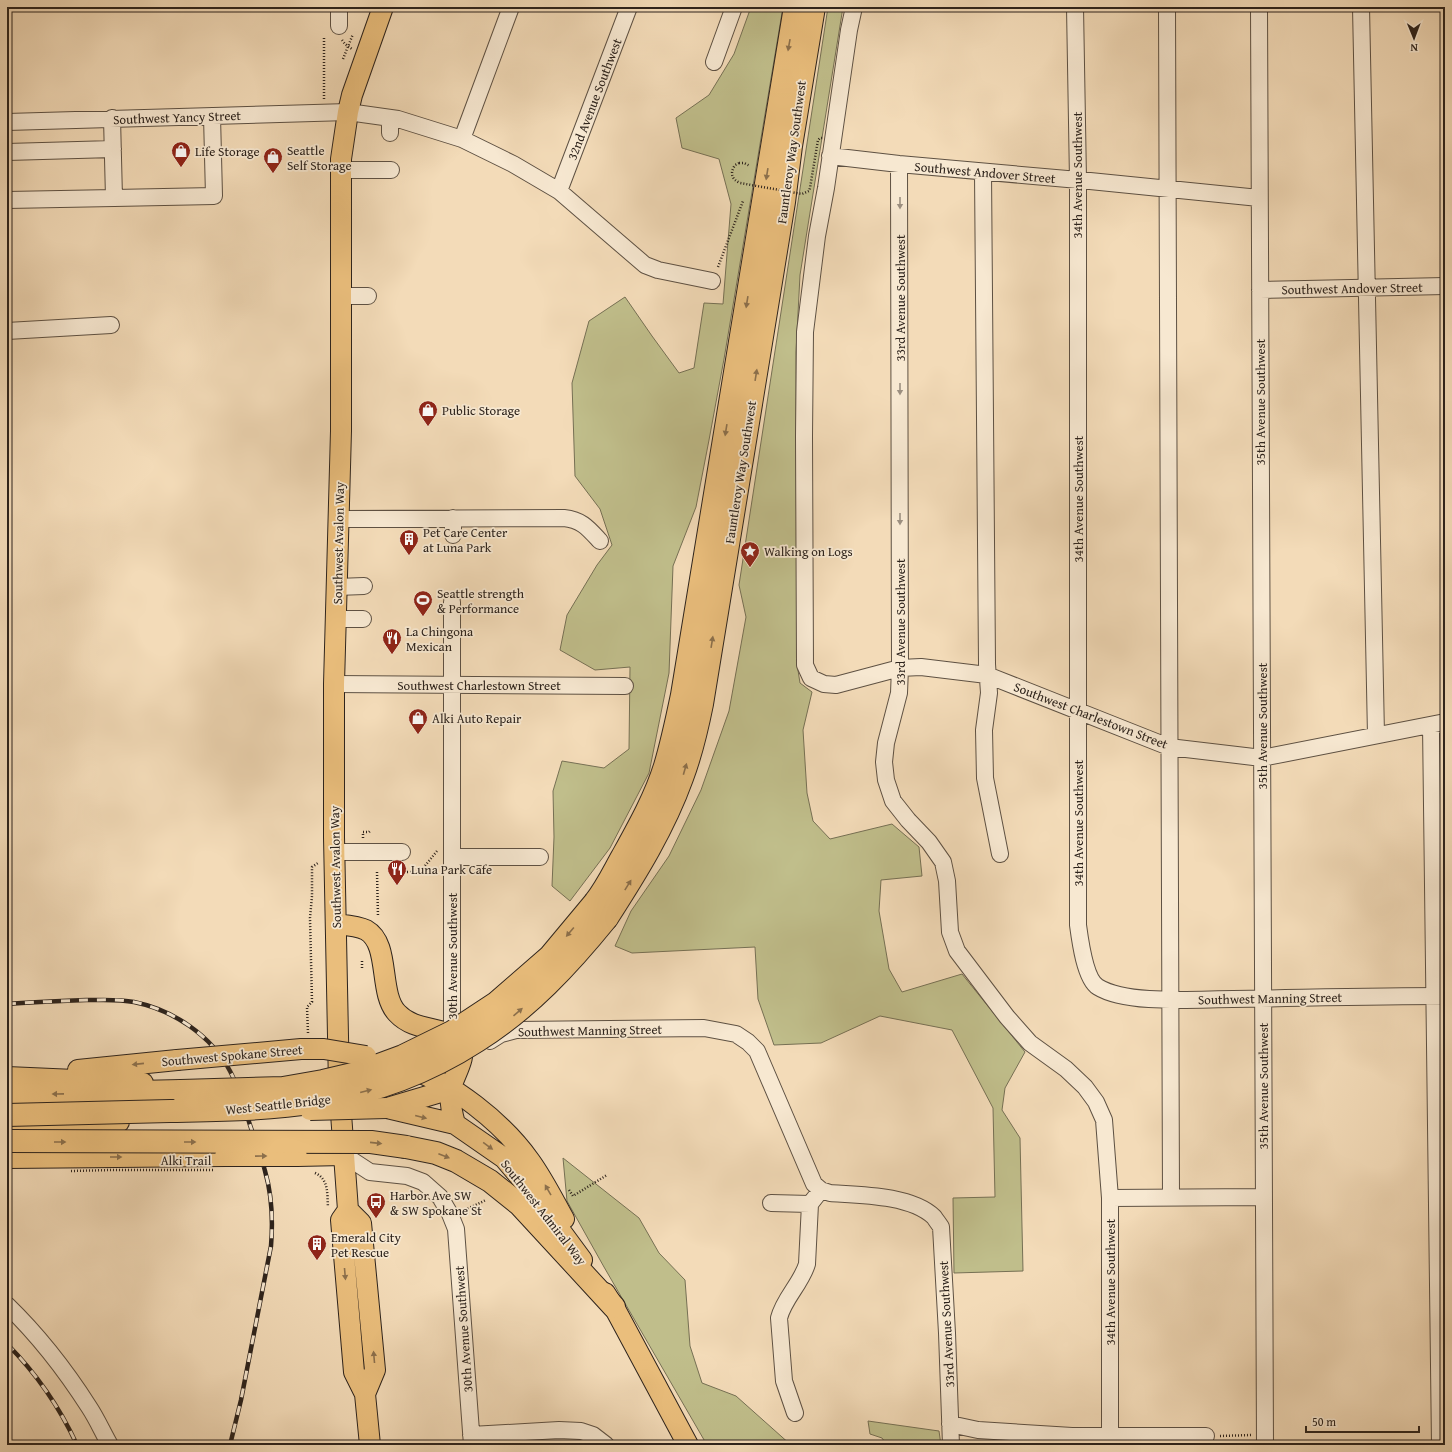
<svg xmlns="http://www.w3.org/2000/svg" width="1452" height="1452" font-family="'Gentium Book Plus',serif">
  <rect width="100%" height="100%" fill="#f3dbb8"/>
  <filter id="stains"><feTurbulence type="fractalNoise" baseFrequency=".005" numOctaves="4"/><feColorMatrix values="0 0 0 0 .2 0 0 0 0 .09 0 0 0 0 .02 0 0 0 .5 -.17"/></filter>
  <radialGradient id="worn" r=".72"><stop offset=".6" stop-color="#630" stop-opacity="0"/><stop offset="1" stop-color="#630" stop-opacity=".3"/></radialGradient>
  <!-- green -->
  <path fill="#c0be8b" stroke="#767054" d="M 751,7 L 783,7 L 724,359 L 709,440 L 696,507 L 673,566 L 669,673 L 649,773 L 610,848 L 570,901 L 552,886 L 554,837 L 553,791 L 562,761 L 604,768 L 629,749 L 630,667 L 595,670 L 560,650 L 567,615 L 597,565 L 612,545 L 600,509 L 575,476 L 572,383 L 589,321 L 625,297 L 652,336 L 679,373 L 694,368 L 704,303 L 723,304 L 731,204 L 719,159 L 682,148 L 676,118 L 709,95 L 734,54 Z
    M 828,7 L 843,7 L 800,275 L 796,352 L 797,664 L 800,683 L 812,692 L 803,730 L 807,793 L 813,821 L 830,839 L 892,824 L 919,847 L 922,876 L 881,880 L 879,911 L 889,969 L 902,992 L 962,974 L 1025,1052 L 1005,1088 L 1002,1110 L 1020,1138 L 1023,1271 L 954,1273 L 953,1198 L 995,1197 L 993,1108 L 952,1030 L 880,1016 L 821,1043 L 774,1045 L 758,999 L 755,947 L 632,953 L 615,946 L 631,911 L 669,856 L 701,790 L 729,711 L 746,617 L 739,585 Z
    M 563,1158 L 639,1218 L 659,1253 L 685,1280 L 690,1346 L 702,1383 L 736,1396 L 791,1445 L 707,1445 L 604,1267 L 567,1201 Z
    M 868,1421 L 939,1431 L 941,1445 L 887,1445 L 882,1438 L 870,1434 Z"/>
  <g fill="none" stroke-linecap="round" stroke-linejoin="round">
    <defs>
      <path id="minor" d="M 339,7 L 339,26
        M 854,7 L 849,30 L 826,188 L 817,236 L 805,332 L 804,436 L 805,665 L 811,678 L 824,684 L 836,685 L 900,668 L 921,667 L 987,675 L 1169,747 L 1262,758 L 1445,722
        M 1075,7 L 1078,180 L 1078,925 C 1080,940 1085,979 1098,987 C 1127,1005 1197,999 1233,999 C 1303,998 1374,996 1445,996
        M 1167,7 L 1171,1198
        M 1259,7 L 1265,1445
        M 1361,7 L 1376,735
        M 714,62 L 734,7
        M 112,118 L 114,198 L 214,196 L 212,116
        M 7,122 L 348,112 L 398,119 L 462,139 L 513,164 L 559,191 L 645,265 L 658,270 L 712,281
        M 390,133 L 390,118
        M 462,139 L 511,7
        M 7,152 L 113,149
        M 830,156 L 899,164 L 1090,181 L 1259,198
        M 899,164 L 900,668 L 899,693 L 886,743 L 884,762 L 886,780 L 893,801 L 908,820 L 929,842 L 943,862 L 947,881 L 950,932 L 957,951 L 1007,1017 L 1030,1043 L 1066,1069 L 1085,1087 L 1096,1102 L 1104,1120 L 1110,1198 L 1110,1445
        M 341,170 L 391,170
        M 983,172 L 987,664 L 989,693 L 984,730 L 985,778 L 1000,854
        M 559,191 L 629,7
        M 7,200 L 114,198
        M 1260,290 L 1445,286
        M 341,296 L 368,296
        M 7,331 L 111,325
        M 339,519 L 564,518 C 582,520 588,528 600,541
        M 453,535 L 453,518
        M 337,587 L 364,586
        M 336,619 L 363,619
        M 334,684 L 625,686
        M 1431,725 L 1440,1445
        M 334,852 L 402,852
        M 452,857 L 540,857
        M 452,1034 L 452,602
        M 490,1041 L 501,1034 L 516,1030 L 704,1028 L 736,1034 L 748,1042 L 757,1051 L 814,1184 L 821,1190 L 830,1193 C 860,1195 911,1195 934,1217 C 936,1220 939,1224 941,1227 L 947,1333 L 951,1445
        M 344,1155 L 370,1172 L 407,1176 L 423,1182 L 440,1197 L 450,1214 L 456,1229 L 472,1445
        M 1110,1198 L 1264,1197
        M 771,1203 L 810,1204
        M 7,1305 C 38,1335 66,1371 89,1407 C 97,1419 103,1433 110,1445
        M 795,1413 L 784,1381 L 779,1318 C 784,1298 801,1284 807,1264 L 810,1204 L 821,1190
        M 950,1424 L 978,1430 L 1072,1436 L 1206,1436
        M 471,1435 L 559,1430 L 581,1431 L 593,1435 L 606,1445"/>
      <path id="major" d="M 336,924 C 345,925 358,926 366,930 C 391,944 378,993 397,1013 C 412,1029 432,1027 450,1034 C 453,1035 459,1041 461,1044 C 467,1057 454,1075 451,1088 C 449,1098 452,1113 455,1124
        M 407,1068 C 452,1082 503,1123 530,1161 C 543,1179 553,1199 564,1219
        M 78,1070 L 177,1060
        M 7,1077 L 143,1083
        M 387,1108 L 455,1124 L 504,1158 L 526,1184 L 582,1260
        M 387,1108 L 451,1089
        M 7,1130 L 119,1122
        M 297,1156 L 344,1155
        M 7,1158 L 225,1156
        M 348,1210 L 341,1220 L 354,1372 L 365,1394 L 370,1445
        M 605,1293 L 614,1307 L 688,1445
        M 365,1394 L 375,1370 L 361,1223 L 348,1210 L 339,1086 L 334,837 L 334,684 L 341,431 L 341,159 L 348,112 L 352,95 L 383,7"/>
      <path id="highway" d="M 595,902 C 606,888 613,873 622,857 C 638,828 655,798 665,766 C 672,743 677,719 682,695 L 795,7
        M 607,918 C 636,873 664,828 682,778 C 691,754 697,729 702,704 L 784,202 L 791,146 L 814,7
        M 7,1095 L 181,1091
        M 406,1147 L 436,1153 L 456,1161 L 490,1181 L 520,1205 L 614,1307"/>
    </defs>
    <!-- minor casing -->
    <use href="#minor" stroke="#5e5143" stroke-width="18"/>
    <!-- major casing -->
    <use href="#major" stroke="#2d231c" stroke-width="22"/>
    <!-- highway casing -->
    <use href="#highway" stroke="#2d231c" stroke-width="24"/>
    <!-- path -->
    <path stroke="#2d231c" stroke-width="2.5" stroke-dasharray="1 2" stroke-linecap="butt" d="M 324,38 L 324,99
      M 342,40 L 345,44 L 352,49
      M 343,59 L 353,34
      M 739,163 L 744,163 L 750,166
      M 718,267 L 743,201
      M 363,838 L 363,832 L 369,832 L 370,831
      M 377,872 L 378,917
      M 401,872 L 420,872 L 437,851
      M 362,961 L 362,969
      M 308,1033 L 307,1007 L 312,1002 L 310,918 L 312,896 L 312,867 L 318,863
      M 315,1173 C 329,1179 327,1194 328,1207
      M 569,1190 L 573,1196 L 607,1175
      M 465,1210 L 486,1200
      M 1220,1436 L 1251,1435"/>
    <!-- minor -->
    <use href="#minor" stroke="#f7e8d1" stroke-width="16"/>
    <!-- major -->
    <use href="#major" stroke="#eabe7c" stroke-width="20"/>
    <!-- highway -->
    <use href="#highway" stroke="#eabe7c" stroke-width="22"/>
    <defs>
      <path id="rail" d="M 7,1004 C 34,1002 62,1001 89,1000 C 104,1000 119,999 134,1002 C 173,1010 211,1035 230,1071 C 239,1088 244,1107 250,1125 C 255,1140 261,1155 265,1171 C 272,1195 273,1221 271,1246 L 241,1400 L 230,1445
        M 7,1344 C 36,1373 60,1408 77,1445"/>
    </defs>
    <!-- rail casing -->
    <use href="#rail" stroke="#2d231c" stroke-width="4.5"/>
    <!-- rail -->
    <use href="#rail" stroke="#f7e8d1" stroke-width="3" stroke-dasharray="9" stroke-linecap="butt"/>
    <defs>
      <path id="major-bridge" d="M 177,1060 L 301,1049 L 324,1049 L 366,1056
        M 310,1110 L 387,1108
        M 225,1156 L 297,1156"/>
      <path id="highway-bridge" d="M 181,1091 L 283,1088 L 323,1081 L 357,1073 L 403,1056 L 452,1032 L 496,1003 L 550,956 L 595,902
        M 7,1115 C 61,1114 116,1112 170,1111 C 218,1110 268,1110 316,1102 C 373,1093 429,1072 477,1041 C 528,1009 569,965 607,918
        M 7,1141 L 371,1142 L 406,1147"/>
    </defs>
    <!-- major-bridge casing -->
    <use href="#major-bridge" stroke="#2d231c" stroke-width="22" stroke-linecap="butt"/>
    <!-- highway-bridge casing -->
    <use href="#highway-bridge" stroke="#2d231c" stroke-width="24" stroke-linecap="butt"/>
    <!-- path-bridge -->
    <path stroke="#2d231c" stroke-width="2.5" stroke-dasharray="1 2" stroke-linecap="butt" d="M 739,163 L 735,165 C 730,173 731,179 740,183 L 802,194 L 809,191 L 810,188 L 818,140 L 820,138 L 823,138
      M 71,1171 L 111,1170 L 214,1170"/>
    <!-- major-bridge -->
    <use href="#major-bridge" stroke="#eabe7c" stroke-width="20"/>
    <!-- highway-bridge -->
    <use href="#highway-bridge" stroke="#eabe7c" stroke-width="22"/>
  </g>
  <!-- one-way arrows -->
  <defs><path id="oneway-solid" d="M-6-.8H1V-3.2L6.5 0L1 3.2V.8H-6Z"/></defs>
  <g fill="#8c704c">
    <use href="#oneway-solid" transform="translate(789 45) rotate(100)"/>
    <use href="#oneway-solid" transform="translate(767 174) rotate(99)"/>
    <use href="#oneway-solid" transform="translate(747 302) rotate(99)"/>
    <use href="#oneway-solid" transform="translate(756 375) rotate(-81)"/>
    <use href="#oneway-solid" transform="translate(726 430) rotate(99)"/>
    <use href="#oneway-solid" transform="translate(712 642) rotate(-81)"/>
    <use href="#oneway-solid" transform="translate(685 769) rotate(-74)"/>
    <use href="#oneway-solid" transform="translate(628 885) rotate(-58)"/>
    <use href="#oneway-solid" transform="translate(570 932) rotate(130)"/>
    <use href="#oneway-solid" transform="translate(518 1012) rotate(-41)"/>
    <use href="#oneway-solid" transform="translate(138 1064) rotate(174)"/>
    <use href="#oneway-solid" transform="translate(366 1091) rotate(-14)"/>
    <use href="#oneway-solid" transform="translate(58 1094) rotate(179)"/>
    <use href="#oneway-solid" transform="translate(421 1117) rotate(14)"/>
    <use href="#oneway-solid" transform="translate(60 1142)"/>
    <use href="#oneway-solid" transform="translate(190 1142)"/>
    <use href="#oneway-solid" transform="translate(376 1143) rotate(6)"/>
    <use href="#oneway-solid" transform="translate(488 1146) rotate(36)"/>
    <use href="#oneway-solid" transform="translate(261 1156) rotate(-1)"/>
    <use href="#oneway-solid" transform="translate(444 1156) rotate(21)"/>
    <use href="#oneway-solid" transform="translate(116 1157)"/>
    <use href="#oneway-solid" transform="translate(548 1190) rotate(-120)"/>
    <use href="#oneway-solid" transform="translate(345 1274) rotate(85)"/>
    <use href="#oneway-solid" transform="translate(374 1357) rotate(-95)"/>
  </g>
  <g fill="#9c8f80">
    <use href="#oneway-solid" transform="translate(900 203) rotate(90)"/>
    <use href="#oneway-solid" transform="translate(900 389) rotate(90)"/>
    <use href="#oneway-solid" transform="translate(900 519) rotate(90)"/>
  </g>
  <!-- icons -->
  <defs>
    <symbol id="shop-pin" viewBox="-11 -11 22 30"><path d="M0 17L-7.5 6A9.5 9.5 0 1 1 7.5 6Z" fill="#8f2418" stroke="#f7e8d1"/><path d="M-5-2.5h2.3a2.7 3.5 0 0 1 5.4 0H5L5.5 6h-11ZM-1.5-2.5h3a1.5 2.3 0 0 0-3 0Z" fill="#fff"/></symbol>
    <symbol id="building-pin" viewBox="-11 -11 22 30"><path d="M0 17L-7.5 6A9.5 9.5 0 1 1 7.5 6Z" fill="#8f2418" stroke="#f7e8d1"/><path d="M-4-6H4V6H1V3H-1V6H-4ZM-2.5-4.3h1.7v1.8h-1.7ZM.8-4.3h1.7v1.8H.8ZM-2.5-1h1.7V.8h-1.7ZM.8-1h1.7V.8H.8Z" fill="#fff"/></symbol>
    <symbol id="sight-pin" viewBox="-11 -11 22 30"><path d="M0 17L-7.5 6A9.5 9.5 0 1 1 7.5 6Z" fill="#8f2418" stroke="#f7e8d1"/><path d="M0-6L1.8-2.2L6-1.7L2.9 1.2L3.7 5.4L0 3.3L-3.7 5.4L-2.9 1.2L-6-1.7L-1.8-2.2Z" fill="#fff"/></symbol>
    <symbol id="stadium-pin" viewBox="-11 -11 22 30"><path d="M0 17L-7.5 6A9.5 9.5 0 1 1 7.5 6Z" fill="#8f2418" stroke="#f7e8d1"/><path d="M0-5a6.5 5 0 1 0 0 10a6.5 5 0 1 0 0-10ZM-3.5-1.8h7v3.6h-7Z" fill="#fff"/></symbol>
    <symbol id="restaurant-pin" viewBox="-11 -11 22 30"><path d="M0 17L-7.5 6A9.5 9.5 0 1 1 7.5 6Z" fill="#8f2418" stroke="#f7e8d1"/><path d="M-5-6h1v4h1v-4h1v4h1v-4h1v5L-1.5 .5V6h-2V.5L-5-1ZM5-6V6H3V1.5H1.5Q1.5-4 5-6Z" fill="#fff"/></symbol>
    <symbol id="bus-pin" viewBox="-11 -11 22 30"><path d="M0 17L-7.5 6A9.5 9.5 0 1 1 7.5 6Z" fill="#8f2418" stroke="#f7e8d1"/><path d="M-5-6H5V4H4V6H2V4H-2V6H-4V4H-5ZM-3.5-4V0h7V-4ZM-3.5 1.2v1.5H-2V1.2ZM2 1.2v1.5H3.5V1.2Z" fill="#fff"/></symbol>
  </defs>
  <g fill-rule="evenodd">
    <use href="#shop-pin" x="170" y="140" width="22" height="30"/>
    <use href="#shop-pin" x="262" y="146" width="22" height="30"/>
    <use href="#shop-pin" x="417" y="399" width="22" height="30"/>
    <use href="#building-pin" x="398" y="528" width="22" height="30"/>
    <use href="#sight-pin" x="739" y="540" width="22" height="30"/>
    <use href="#stadium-pin" x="412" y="589" width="22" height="30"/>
    <use href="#restaurant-pin" x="381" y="627" width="22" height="30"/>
    <use href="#shop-pin" x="407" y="707" width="22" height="30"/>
    <use href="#restaurant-pin" x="386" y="858" width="22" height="30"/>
    <use href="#bus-pin" x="365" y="1191" width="22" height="30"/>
    <use href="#building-pin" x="306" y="1233" width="22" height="30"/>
  </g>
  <g text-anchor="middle" stroke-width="3.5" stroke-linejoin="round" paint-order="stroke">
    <!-- street labels -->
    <g font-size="13" fill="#2d231c" stroke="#f7e8d1">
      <text transform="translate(594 99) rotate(-69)" y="5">32nd Avenue Southwest</text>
      <text transform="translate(177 117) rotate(-2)" y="5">Southwest Yancy Street</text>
      <text transform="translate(791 152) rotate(-82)" y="5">Fauntleroy Way Southwest</text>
      <text transform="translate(985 172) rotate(5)" y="5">Southwest Andover Street</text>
      <text transform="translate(1077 175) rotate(-90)" y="5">34th Avenue Southwest</text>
      <text transform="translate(1352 288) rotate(-1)" y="5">Southwest Andover Street</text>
      <text transform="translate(900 298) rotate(-90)" y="5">33rd Avenue Southwest</text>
      <text transform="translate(1260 402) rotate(-90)" y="5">35th Avenue Southwest</text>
      <text transform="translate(740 472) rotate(-81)" y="5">Fauntleroy Way Southwest</text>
      <text transform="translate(1078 499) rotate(-90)" y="5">34th Avenue Southwest</text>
      <text transform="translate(338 543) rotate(-89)" y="5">Southwest Avalon Way</text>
      <text transform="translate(900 622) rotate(-90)" y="5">33rd Avenue Southwest</text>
      <text x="479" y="690">Southwest Charlestown Street</text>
      <text transform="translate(1091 715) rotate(21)" y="5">Southwest Charlestown Street</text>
      <text transform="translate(1262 726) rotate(-90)" y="5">35th Avenue Southwest</text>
      <text transform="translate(1078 823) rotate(-90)" y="5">34th Avenue Southwest</text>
      <text transform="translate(335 867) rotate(-91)" y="5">Southwest Avalon Way</text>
      <text transform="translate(452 956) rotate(-90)" y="5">30th Avenue Southwest</text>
      <text transform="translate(1270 998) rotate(-1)" y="5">Southwest Manning Street</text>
      <text transform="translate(590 1030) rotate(-1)" y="5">Southwest Manning Street</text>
      <text transform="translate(232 1055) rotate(-5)" y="5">Southwest Spokane Street</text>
      <text transform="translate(1263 1086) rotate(-90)" y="5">35th Avenue Southwest</text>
      <text transform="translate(278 1104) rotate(-6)" y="5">West Seattle Bridge</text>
      <text x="186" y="1165">Alki Trail</text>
      <text transform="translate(544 1212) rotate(52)" y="5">Southwest Admiral Way</text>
      <text transform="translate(1110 1282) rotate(-90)" y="5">34th Avenue Southwest</text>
      <text transform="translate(946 1324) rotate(-93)" y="5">33rd Avenue Southwest</text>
      <text transform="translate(463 1329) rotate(-94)" y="5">30th Avenue Southwest</text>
    </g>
    <!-- poi labels -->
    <g font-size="13" fill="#2d231c" stroke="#f7e8d1" text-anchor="start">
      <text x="287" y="155">Seattle<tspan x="287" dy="15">Self Storage</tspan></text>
      <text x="195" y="156">Life Storage</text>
      <text x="442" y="415">Public Storage</text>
      <text x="423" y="537">Pet Care Center<tspan x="423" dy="15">at Luna Park</tspan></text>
      <text x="764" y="556">Walking on Logs</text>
      <text x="437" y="598">Seattle strength<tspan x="437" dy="15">&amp; Performance</tspan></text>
      <text x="406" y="636">La Chingona<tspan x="406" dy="15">Mexican</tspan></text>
      <text x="432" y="723">Alki Auto Repair</text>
      <text x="411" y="874">Luna Park Cafe</text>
      <text x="390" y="1200">Harbor Ave SW<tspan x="390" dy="15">&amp; SW Spokane St</tspan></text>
      <text x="331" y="1242">Emerald City<tspan x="331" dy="15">Pet Rescue</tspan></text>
    </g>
  </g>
  <!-- margin -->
  <rect width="1452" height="1452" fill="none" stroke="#f3dbb8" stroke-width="24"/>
  <rect x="8" y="8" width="1436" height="1436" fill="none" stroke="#2d231c" stroke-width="2"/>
  <rect x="12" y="12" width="1428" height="1428" fill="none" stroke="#2d231c"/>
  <!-- north arrow -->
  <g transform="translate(1414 38) rotate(179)" stroke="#f7e8d1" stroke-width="3" paint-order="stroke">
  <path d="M0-3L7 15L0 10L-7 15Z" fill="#2d231c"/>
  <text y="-6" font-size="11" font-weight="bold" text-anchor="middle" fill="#2d231c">N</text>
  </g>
  <!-- scale -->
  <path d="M1306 1426v6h113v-6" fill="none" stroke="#2d231c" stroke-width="2"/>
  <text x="1312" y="1426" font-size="12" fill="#2d231c" stroke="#f7e8d1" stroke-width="3" paint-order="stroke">50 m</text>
  <rect width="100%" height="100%" filter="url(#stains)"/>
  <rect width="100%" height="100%" fill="url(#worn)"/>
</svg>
